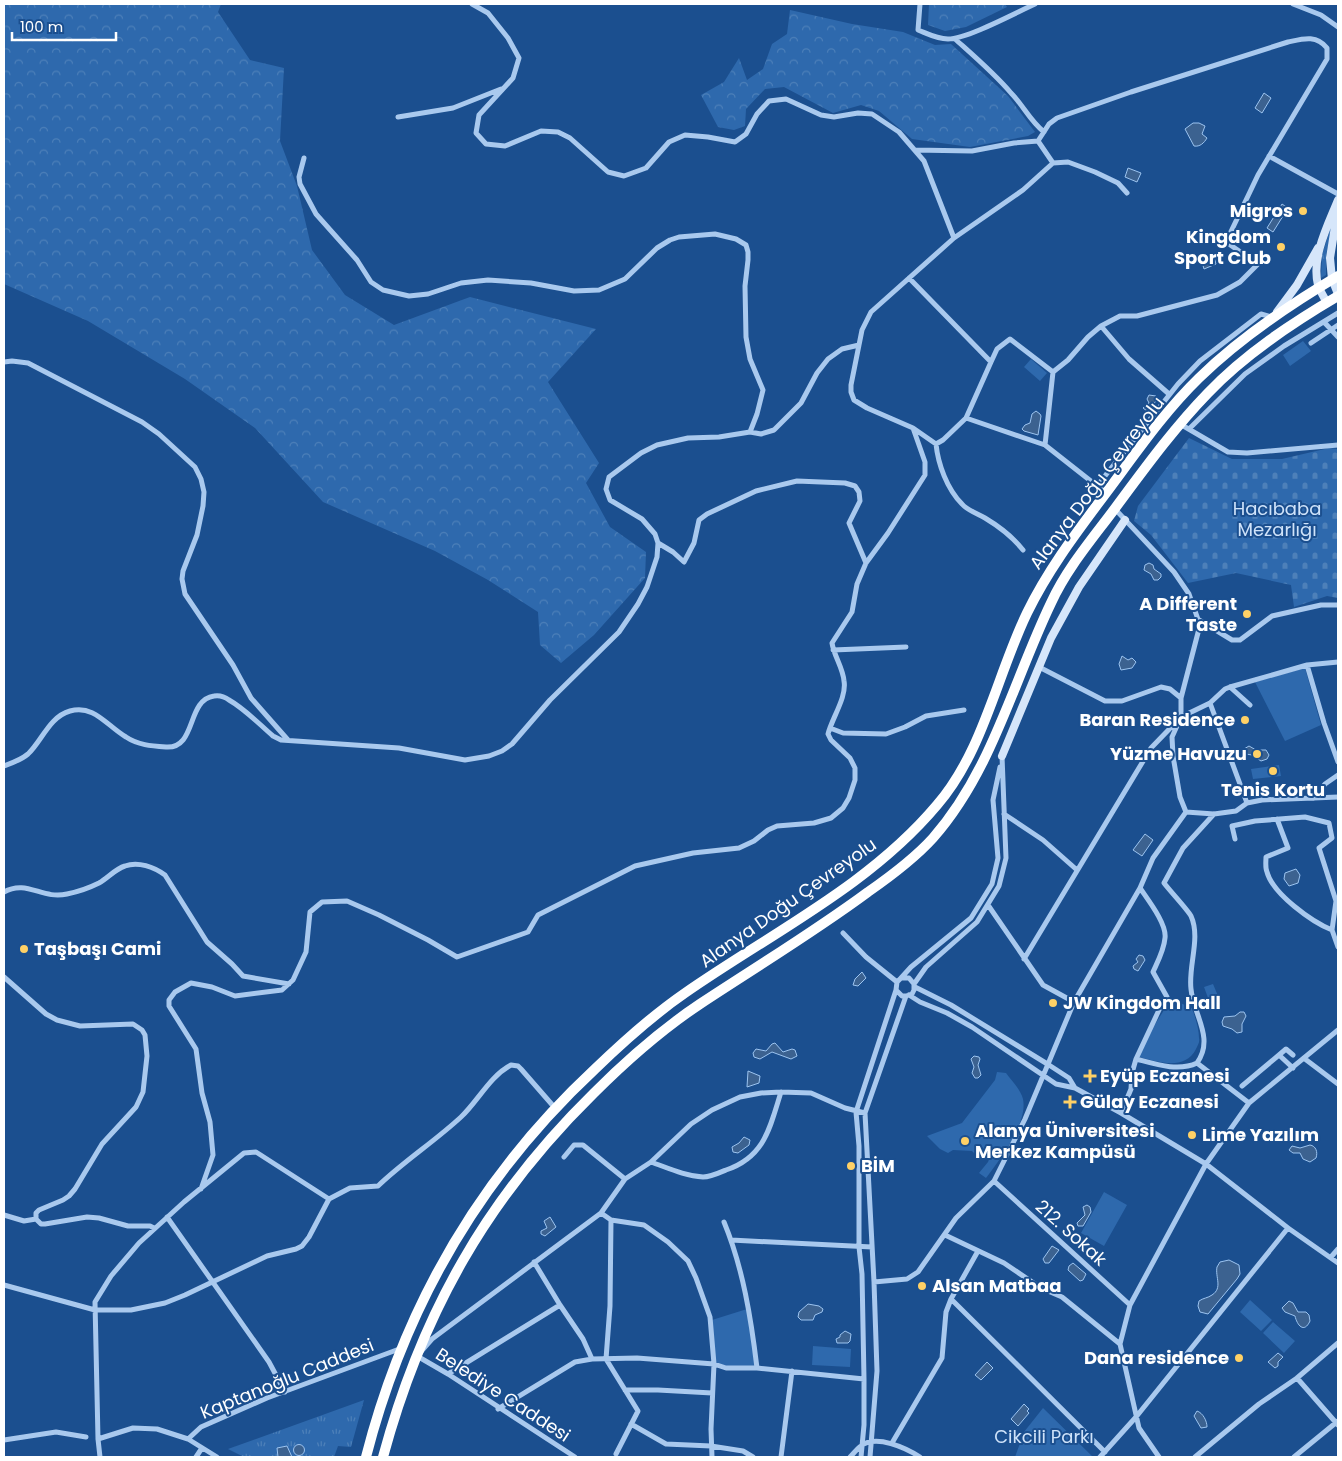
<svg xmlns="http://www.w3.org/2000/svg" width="1342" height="1461" font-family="Poppins,sans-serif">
  <defs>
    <pattern id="grass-tufts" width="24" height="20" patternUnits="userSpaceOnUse" patternTransform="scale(1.25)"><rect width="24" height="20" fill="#2e69ad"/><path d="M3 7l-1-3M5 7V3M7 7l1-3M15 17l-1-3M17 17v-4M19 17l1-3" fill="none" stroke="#4d80b9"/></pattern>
    <pattern id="forest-crowns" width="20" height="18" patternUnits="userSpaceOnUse" patternTransform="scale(1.25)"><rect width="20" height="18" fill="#2e69ad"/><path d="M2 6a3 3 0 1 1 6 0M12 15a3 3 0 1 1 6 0" fill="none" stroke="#4d80b9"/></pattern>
    <pattern id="cemetery-stones" width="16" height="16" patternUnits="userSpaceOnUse" patternTransform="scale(1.25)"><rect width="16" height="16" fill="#2e69ad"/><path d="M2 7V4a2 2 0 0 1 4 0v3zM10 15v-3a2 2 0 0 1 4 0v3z" fill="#4d80b9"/></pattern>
  </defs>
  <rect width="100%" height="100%" fill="#1b4f8f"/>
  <!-- grass -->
  <path fill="url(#grass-tufts)" d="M 1334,217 L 1326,255 L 1326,275 L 1321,278 L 1322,255 Z
    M 364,1400 L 351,1447 L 338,1446 L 334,1457 L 244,1457 L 228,1449 Z"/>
  <!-- forest -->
  <path fill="url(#forest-crowns)" d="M 4,4 L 221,4 L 218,12 L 250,60 L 284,68 L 280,141 L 297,186 L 312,250 L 345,295 L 394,325 L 470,297 L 596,329 L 548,382 L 599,463 L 586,483 L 610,527 L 646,552 L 645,578 L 594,635 L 561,663 L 540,645 L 538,612 L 488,580 L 435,551 L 323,502 L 255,428 L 185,379 L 88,321 L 4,284 Z
    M 929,4 L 1005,4 L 1007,7 L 966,27 L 945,31 L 928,25 Z
    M 790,10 L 852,24 L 903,32 L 935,45 L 951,44 L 1008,96 L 1035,132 L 1028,136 L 970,147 L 912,139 L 879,111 L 861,105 L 833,113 L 784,87 L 765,89 L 746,109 L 745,126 L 734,130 L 718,127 L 701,95 L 724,82 L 739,58 L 747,80 L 763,69 L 772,44 L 787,34 Z"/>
  <!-- cemetery -->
  <path fill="url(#cemetery-stones)" d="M 1189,438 L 1232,459 L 1282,459 L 1329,448 L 1338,449 L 1338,598 L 1327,596 L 1294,607 L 1291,585 L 1236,573 L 1188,583 L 1151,535 L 1134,521 L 1138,506 Z"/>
  <!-- park -->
  <path fill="#2e69ad" d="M 1303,341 L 1311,351 L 1290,366 L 1283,355 Z
    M 1031,359 L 1047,373 L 1040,381 L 1024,367 Z
    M 1305,668 L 1321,725 L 1285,741 L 1255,682 Z
    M 1279,765 L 1281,776 L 1253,779 L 1251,769 Z
    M 1213,984 L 1221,1003 L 1211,1006 L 1204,987 Z
    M 1171,999 L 1192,1008 C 1195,1017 1199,1028 1199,1038 C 1200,1042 1198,1045 1196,1049 C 1185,1071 1158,1062 1139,1057 L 1152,1029 Z
    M 997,1072 L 1006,1073 C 1011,1080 1021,1090 1023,1099 C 1028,1123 1000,1159 986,1178 L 979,1173 L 988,1162 L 990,1157 L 982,1147 L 974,1153 L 972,1151 L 953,1150 L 948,1153 L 940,1149 L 927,1136 L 962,1123 L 995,1080 Z
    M 1104,1192 L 1127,1205 L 1104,1246 L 1081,1233 Z
    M 1250,1300 L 1272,1320 L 1261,1331 L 1240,1312 Z
    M 747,1309 L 755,1366 L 726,1366 L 715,1363 L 712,1320 Z
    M 1273,1322 L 1295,1341 L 1284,1353 L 1263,1333 Z
    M 813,1346 L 851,1349 L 850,1367 L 812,1365 Z
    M 1043,1408 L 1092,1456 L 1091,1457 L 1015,1457 L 1024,1432 Z"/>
  <!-- water -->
  <path fill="#3c6290" stroke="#9cc4f0" d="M 1264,93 L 1271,98 L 1262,113 L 1255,108 Z
    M 1193,123 L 1199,123 L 1205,126 L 1202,134 L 1207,138 C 1204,143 1200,147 1194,146 L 1185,129 Z
    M 1128,168 L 1141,173 L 1137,182 L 1125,177 Z
    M 1282,204 L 1288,208 L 1273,232 L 1267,228 Z
    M 1214,257 L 1216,264 L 1204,269 L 1202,262 Z
    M 1149,395 L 1156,396 L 1157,400 L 1147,411 L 1143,408 L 1149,403 L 1147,399 Z
    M 1036,411 L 1040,414 L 1041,416 L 1038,435 L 1024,431 L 1022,429 L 1025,425 L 1030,423 L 1032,414 Z
    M 1149,563 L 1153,565 L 1154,569 L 1161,574 L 1161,577 L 1158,580 L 1154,580 L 1151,574 L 1144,570 L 1145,565 Z
    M 1122,656 L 1128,660 L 1132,658 L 1136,662 L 1132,668 L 1121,670 L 1119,664 Z
    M 1249,746 L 1256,750 L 1266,750 L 1269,755 L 1267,759 L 1261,761 L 1252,755 L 1246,754 L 1244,749 Z
    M 1145,834 L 1153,840 L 1142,856 L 1133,850 Z
    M 1296,869 L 1300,875 L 1298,883 L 1289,886 L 1284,879 L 1285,873 Z
    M 1139,955 L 1143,956 L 1145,960 L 1138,971 L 1134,969 L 1133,966 L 1138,962 L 1136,959 Z
    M 862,972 L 866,978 L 858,986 L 853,985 L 855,979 Z
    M 1240,1012 L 1244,1012 L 1246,1016 L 1242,1024 L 1242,1032 L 1237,1033 L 1232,1029 L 1223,1026 L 1222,1022 L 1224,1017 L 1235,1016 Z
    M 775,1043 L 783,1052 L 792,1049 L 795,1050 L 797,1056 L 791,1059 L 772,1052 L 760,1059 L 754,1057 L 753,1053 L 756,1049 L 766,1051 L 772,1044 Z
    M 974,1056 L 979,1057 L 980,1059 L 978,1065 L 981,1075 L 978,1078 L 975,1078 L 972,1073 L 974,1067 L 971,1059 Z
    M 748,1071 L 760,1076 L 759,1083 L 747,1087 Z
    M 744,1137 L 750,1140 L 749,1145 L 738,1153 L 733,1152 L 732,1147 L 739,1143 Z
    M 1310,1145 C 1316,1146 1318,1152 1316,1158 L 1310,1162 L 1303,1159 L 1300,1153 L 1293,1153 L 1289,1150 L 1292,1146 L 1300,1148 Z
    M 1087,1205 L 1090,1207 L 1091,1212 L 1083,1226 L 1078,1226 L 1077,1223 L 1085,1215 L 1083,1207 Z
    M 550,1217 L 556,1227 L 545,1236 L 541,1234 L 541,1231 L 547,1228 L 544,1221 Z
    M 1052,1246 L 1059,1250 L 1049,1263 L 1045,1263 L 1043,1259 Z
    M 1229,1260 L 1239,1265 L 1240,1274 L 1237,1279 L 1208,1314 L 1200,1312 L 1198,1306 L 1199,1301 C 1203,1298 1208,1298 1212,1295 C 1223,1288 1215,1277 1217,1267 L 1220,1262 Z
    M 1073,1263 L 1086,1274 L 1083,1280 L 1080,1281 L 1068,1270 L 1069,1266 Z
    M 1289,1301 L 1293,1303 L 1298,1312 L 1306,1312 L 1309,1315 L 1310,1321 C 1304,1334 1297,1325 1295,1316 L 1285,1312 L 1282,1308 Z
    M 808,1304 L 819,1306 L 823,1309 L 822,1312 L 815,1315 L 813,1320 L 801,1320 L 798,1317 L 799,1312 Z
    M 845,1331 L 851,1334 L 850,1341 L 848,1343 L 837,1343 L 836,1339 L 840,1337 L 840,1335 Z
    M 1278,1353 L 1283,1357 L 1278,1362 L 1278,1366 L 1275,1368 L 1268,1362 Z
    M 987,1362 L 993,1368 L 981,1380 L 975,1375 Z
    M 1024,1404 L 1029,1409 L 1027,1411 L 1029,1413 L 1018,1426 L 1011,1419 Z
    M 1197,1411 C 1203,1413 1207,1421 1207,1427 L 1201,1428 L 1194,1416 Z
    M293.5 1450a5.5 5.5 0 1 1 11 0a5.5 5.5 0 1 1-11 0Z
    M 287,1446 L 292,1457 L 278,1457 L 277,1448 Z"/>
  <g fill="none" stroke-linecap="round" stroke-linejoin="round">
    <!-- street -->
    <path stroke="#a9c9ee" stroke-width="5" d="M 472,4 L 488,13 L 508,38 L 519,58 L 513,78 L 479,115 L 476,133 L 486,144 L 505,146 L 541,131 L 558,132 L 570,138 L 608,172 L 624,176 L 646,168 L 669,142 L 685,135 L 708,137 L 735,142 L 746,134 L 757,114 L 769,101 L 786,99 L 821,115 L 834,117 L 858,113 L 872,114 L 899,132 L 924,161 L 954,238 L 871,312 L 862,330 L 851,385 L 851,392 L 854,400 L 867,408 L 913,428 L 936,444 L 943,440 L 966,418 L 1045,445 L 1106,493
      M 920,4 L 918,30 C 928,34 937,39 948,39 C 967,39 1015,13 1035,4
      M 1293,4 L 1321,15 L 1338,27
      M 955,39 C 974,56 994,73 1011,93 C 1023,105 1030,121 1044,132
      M 398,117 L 453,108 L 501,89
      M 1038,141 L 1049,124 L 1057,118 L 1131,92 L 1288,42 C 1302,39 1316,34 1327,48 L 1327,59 L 1258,175 L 1226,242 L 1258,264 L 1240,282 L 1217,295 L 1137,316 L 1120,316 L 1101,326 L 1088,337 L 1068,360 L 1053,372
      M 915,150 L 972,151 L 1014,143 L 1038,141 L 1053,163
      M 1269,156 L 1338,194
      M 304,158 L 299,177 L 300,184 L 316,214 L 357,260 L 371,282 L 383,290 L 409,296 L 428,294 L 461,283 L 488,280 L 531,283 L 574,291 L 599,290 L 625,279 L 657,248 L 670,240 L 679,237 L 715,234 L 736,239 L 746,245 L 748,252 L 748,260 L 745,286 L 746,337 L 750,359 L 763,390 L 757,414 L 750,432
      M 954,238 L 1023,190 L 1053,163 L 1068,162 L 1095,172 L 1118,183 L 1127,193
      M 909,278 L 991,362 L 997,349 L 1010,339 L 1053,372 L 1045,445
      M 1324,322 L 1338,337
      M 1101,326 L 1129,359 L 1169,394
      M 1311,343 L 1338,325
      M 4,362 L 12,361 L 28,363 L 142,422 L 159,434 L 195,467 L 201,479 L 204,492 L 203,506 L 197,535 L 183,571 L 182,579 L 185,594 L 233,665 L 251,698 L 288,740
      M 966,418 L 991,362
      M 1180,424 L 1228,452 L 1247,453 L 1338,445
      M 1189,429 L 1245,374 L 1284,346 L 1338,313
      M 936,444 C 938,464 947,489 962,504 C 967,510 978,514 985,518 C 1000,527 1012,536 1023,550
      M 1097,486 L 1178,384 L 1200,361 L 1261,314 L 1272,317
      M 1115,509 L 1174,572 L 1189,594 L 1200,625 L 1181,698 L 1181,717 L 1172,737 L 1173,756 L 1180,797 L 1186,812
      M 658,543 L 673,552 L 684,562 L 694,543 L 699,520 L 707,514 L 756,491 L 797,481 L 845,483 L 855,486 L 859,492 L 860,501 L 849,523 L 866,563
      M 1199,620 L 1232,640 L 1240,640 L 1272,616 L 1321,605 L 1338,605
      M 833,650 L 906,647
      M 1307,665 L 1324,723 L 1338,762
      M 1039,667 L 1105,701 L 1122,701 L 1161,687 L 1170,689 L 1181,698
      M 1230,687 L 1250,705
      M 1210,703 L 1247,803
      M 830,728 L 843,733 L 886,734 L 905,727 L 926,716 L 964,710
      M 4,766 C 12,763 21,760 28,754 C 42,741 49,717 70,711 C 94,704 107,726 126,737 C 138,745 151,746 166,747 C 197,749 186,700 214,696 C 220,695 225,697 229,700 C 245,709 259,724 273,736 L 281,740 L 399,748 L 465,760 L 489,756 L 502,751 L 512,744 L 550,700 L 619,632 L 638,604 L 647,587 L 657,557 L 658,543 L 655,534 L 642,519 L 610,500 L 606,489 L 609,477 L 641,453 L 657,445 L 688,438 L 719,437 L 750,432 L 761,434 L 774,430 L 801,403 L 817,373 L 828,359 L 842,349 L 859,345
      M 1314,798 L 1325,784 L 1338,775
      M 1004,814 L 1043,840 L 1077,870
      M 1277,819 L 1288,848 L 1266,857 C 1266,861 1265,868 1267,872 C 1273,894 1312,922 1332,930
      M 1235,839 L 1232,826 L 1255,821 L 1305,817 L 1329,823 L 1332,838 L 1319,848 L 1336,901 L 1332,930 L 1338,947
      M 4,892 C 27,879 42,900 67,894 C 77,892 89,888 99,883 C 108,878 115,869 125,866 C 138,861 154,867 165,875 L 207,942 L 232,964 L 243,976 L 289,984
      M 988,905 L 1043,985 L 1074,1002
      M 843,933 L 866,957 L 897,982
      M 1024,959 L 1151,748 L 1181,717 L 1210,703 L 1225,689 L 1230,687 L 1307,665 L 1338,662
      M 4,977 L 46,1014 L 57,1020 L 80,1026 L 133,1024 L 142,1030 L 145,1035 L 147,1056 L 143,1092 L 136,1107 L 102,1144 L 75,1189 L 69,1196 L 63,1200 L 39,1210 L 36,1213 L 36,1219 L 41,1224 L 45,1224 L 87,1217 L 99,1218 L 128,1226 L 150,1226 L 154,1228
      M 901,978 L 911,967 L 971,918 L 992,884 L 998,858 L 993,800 L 1000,767
      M 914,984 L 909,978 L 901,978 L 897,982 L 896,990 L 902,996 L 906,996 L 912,994 L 914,990 L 914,984 L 926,967 L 977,922 L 999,886 L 1006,858 L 1002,756
      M 915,987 L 951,1005 L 1049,1065 L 1069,1078 L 1075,1088
      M 909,995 L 920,1002 L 947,1013 L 972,1027 L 1056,1084 L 1075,1088 L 1121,1113 L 1206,1164 L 1288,1228 L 1338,1263
      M 1279,1055 L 1286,1049 L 1293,1055
      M 1136,1059 L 1159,1010 L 1167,997 L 1153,972 C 1158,961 1164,950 1165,938 C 1167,924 1148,900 1140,888
      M 1305,1059 L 1338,1084
      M 1197,1063 L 1249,1103
      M 1242,1086 L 1279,1055 L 1293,1068
      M 1121,1113 L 1131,1089 L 1132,1073 L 1136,1059 C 1155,1064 1178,1072 1197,1063 C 1215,1038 1193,1014 1191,989 C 1188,966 1201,938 1191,916 C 1187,909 1170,891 1164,883 L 1183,848 L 1214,814
      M 564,1157 L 574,1145 L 583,1145 L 625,1179
      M 651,1162 C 668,1168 685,1176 703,1177 C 710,1177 719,1173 726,1170 C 765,1157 770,1127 781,1092
      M 994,1181 L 1130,1305
      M 201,1189 L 213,1155 L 210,1122 L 202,1093 L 196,1049 L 169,1006 L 169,1000 L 175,992 L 191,983 L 212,987 L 235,996 L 282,990 L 293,980 L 306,952 L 310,912 L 322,902 L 347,901 L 379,915 L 428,940 L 457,957 L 528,932 L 538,915 L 635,866 L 693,853 L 739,848 L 754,841 L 768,830 L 777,826 L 814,823 L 831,818 L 843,808 L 849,798 L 855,780 L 855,768 L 850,758 L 831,740 L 828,734 C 832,718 847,697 844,681 C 843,668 834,656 832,643 L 852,612 L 857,584 L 866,563 L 888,533 L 925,475 L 925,462 L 913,428
      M 601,1213 L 611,1220 L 610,1306 L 606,1359 L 638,1411 L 616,1454
      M 4,1215 L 24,1221 L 36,1219
      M 167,1217 L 269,1362 L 285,1392
      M 611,1220 L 644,1225 L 668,1242 L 688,1261 L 696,1278 L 710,1317 L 714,1364 L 711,1429 L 712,1457
      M 724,1222 C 743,1268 751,1318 757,1368
      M 945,1235 L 1004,1263 L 1041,1288 L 1062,1297 L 1120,1344
      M 731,1240 L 872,1247
      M 1331,1257 L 1338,1249
      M 534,1262 L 560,1305 L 583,1339 L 592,1359
      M 874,1282 L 907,1279 L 918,1272 L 956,1218 L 994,1181 L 1025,1119 L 1074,1002 L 1140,888 L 1153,858 L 1186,812 L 1214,814 L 1236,811 L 1247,803 L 1262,800 L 1338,797
      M 4,1285 L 95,1310 L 131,1310 L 165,1303 L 185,1295 L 267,1256 L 296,1249 L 302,1246 L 309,1237 L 329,1199 L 350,1188 L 378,1186 C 404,1161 434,1142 461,1117 C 478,1101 490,1076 511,1065 L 518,1066 L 521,1069 L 555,1108
      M 951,1299 L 1105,1452
      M 448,1374 L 560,1305
      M 1297,1378 L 1338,1425
      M 625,1390 L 658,1390 L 712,1393
      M 498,1409 L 575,1362 L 592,1359 L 637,1358 L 714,1364 L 726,1368 L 757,1368 L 864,1379
      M 631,1424 L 666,1444 L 711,1446 L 743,1451 L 753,1457
      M 98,1439 L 133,1428 L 157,1429 L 188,1439 L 201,1427 L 267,1398 L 402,1348
      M 188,1439 L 217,1457
      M 4,1440 L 56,1432 L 86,1437
      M 892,1443 L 942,1358 L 946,1312 L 951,1299 L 978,1251
      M 100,1457 L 98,1439 L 95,1302 L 111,1276 L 139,1243 L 184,1202 L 244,1153 L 256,1152 L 329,1199
      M 196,1457 L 202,1448
      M 575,1457 L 448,1374 L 417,1356 L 432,1339 L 448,1327 L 601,1213 L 625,1179 L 651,1162 L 691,1124 L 712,1110 L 740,1097 L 761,1093 L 781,1092 L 811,1093 L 845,1108 L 865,1113
      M 781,1457 L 792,1371
      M 850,1457 C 853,1454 857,1449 861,1446 C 876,1434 906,1448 920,1457
      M 861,1457 L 864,1425 L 864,1379 L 862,1274 L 859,1247 L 859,1146 L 856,1112 L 896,990
      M 870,1457 L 877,1371 L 874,1282 L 865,1113 L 906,996
      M 1100,1457 L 1136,1417 L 1288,1228
      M 1159,1457 L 1139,1428 L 1120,1344 L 1130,1305 L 1206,1164 L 1249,1103 L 1338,1030
      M 1195,1457 L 1259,1404 L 1297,1378 L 1338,1343
      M 1294,1457 L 1338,1421"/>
    <!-- secondary -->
    <path stroke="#d6e6fa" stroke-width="8" d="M 1338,208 L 1330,258 L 1332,279 L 1338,294
      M 1327,303 C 1324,297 1320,291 1318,285 C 1311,257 1328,225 1338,200
      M 1277,312 L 1297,285 L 1318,248
      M 1002,756 L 1051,638 L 1079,587 L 1125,520"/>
    <!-- highway -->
    <path stroke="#fff" stroke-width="10" d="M 366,1457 C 405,1305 480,1176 595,1069 C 624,1041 653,1015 685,993 C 771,933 869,886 937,805 C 983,752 997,675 1027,613 C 1047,572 1073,537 1100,501 C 1132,459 1161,415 1199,378 C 1240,338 1289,305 1338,276
      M 383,1457 C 422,1313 487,1198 594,1093 C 627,1060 661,1030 700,1004 C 756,967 814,932 868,892 C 891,876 914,859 933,838 C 992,771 1013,682 1051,603 C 1067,568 1093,538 1116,507 C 1145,468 1174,428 1208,393 C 1245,354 1292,323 1338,296"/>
  </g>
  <!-- markers -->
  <g fill="#ffd166" stroke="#1b4f8f" stroke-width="2">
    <circle cx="1303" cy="211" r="5"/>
    <circle cx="1281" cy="247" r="5"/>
    <circle cx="1247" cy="614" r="5"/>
    <circle cx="1245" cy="720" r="5"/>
    <circle cx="1257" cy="754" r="5"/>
    <circle cx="1273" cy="771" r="5"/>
    <circle cx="24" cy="949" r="5"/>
    <circle cx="1053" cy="1003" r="5"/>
    <path d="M1087.5 1068.5h5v5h5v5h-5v5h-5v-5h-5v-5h5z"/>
    <path d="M1067.5 1094.5h5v5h5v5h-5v5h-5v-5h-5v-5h5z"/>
    <circle cx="1192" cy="1135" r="5"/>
    <circle cx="965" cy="1141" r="5"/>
    <circle cx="851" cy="1166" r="5"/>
    <circle cx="922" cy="1286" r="5"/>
    <circle cx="1239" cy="1358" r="5"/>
  </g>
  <g text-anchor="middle" stroke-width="4" stroke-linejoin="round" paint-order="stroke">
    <!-- poi labels -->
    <g font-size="18" font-weight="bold" fill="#fff" stroke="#1b4f8f" text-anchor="start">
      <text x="1293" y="217" text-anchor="end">Migros</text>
      <text x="1271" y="243" text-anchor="end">Kingdom<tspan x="1271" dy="21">Sport Club</tspan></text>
      <text x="1237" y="610" text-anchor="end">A Different<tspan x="1237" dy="21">Taste</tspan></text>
      <text x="1235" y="726" text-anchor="end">Baran Residence</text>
      <text x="1247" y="760" text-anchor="end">Yüzme Havuzu</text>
      <text x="1273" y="796" text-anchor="middle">Tenis Kortu</text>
      <text x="34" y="955">Taşbaşı Cami</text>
      <text x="1063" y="1009">JW Kingdom Hall</text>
      <text x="1100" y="1082">Eyüp Eczanesi</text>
      <text x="1080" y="1108">Gülay Eczanesi</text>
      <text x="975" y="1137">Alanya Üniversitesi<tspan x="975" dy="21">Merkez Kampüsü</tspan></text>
      <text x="1202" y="1141">Lime Yazılım</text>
      <text x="861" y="1172">BİM</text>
      <text x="932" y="1292">Alsan Matbaa</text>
      <text x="1229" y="1364" text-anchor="end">Dana residence</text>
    </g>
    <!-- street labels -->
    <g font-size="18" fill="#fff" stroke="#1b4f8f">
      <text transform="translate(1097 483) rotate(-53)" y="6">Alanya Doğu Çevreyolu</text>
      <text transform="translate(788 903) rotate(-35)" y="6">Alanya Doğu Çevreyolu</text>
      <text transform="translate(1071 1233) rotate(42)" y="6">212. Sokak</text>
      <text transform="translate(287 1379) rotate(-22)" y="6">Kaptanoğlu Caddesi</text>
      <text transform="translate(503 1395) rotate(33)" y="6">Belediye Caddesi</text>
    </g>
    <!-- park labels -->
    <g font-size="18" fill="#cfe3fa" stroke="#1b4f8f">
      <text x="1277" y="515">Hacıbaba<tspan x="1277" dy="21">Mezarlığı</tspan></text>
      <text x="1044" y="1443">Cikcili Parkı</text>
    </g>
  </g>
  <!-- border -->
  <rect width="1342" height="1461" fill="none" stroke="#ffffff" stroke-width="10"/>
  <!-- scale -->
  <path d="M12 32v8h104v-8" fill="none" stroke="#ffffff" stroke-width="2.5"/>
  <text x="20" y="32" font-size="15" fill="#ffffff" stroke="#1b4f8f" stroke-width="4" paint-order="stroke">100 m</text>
</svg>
